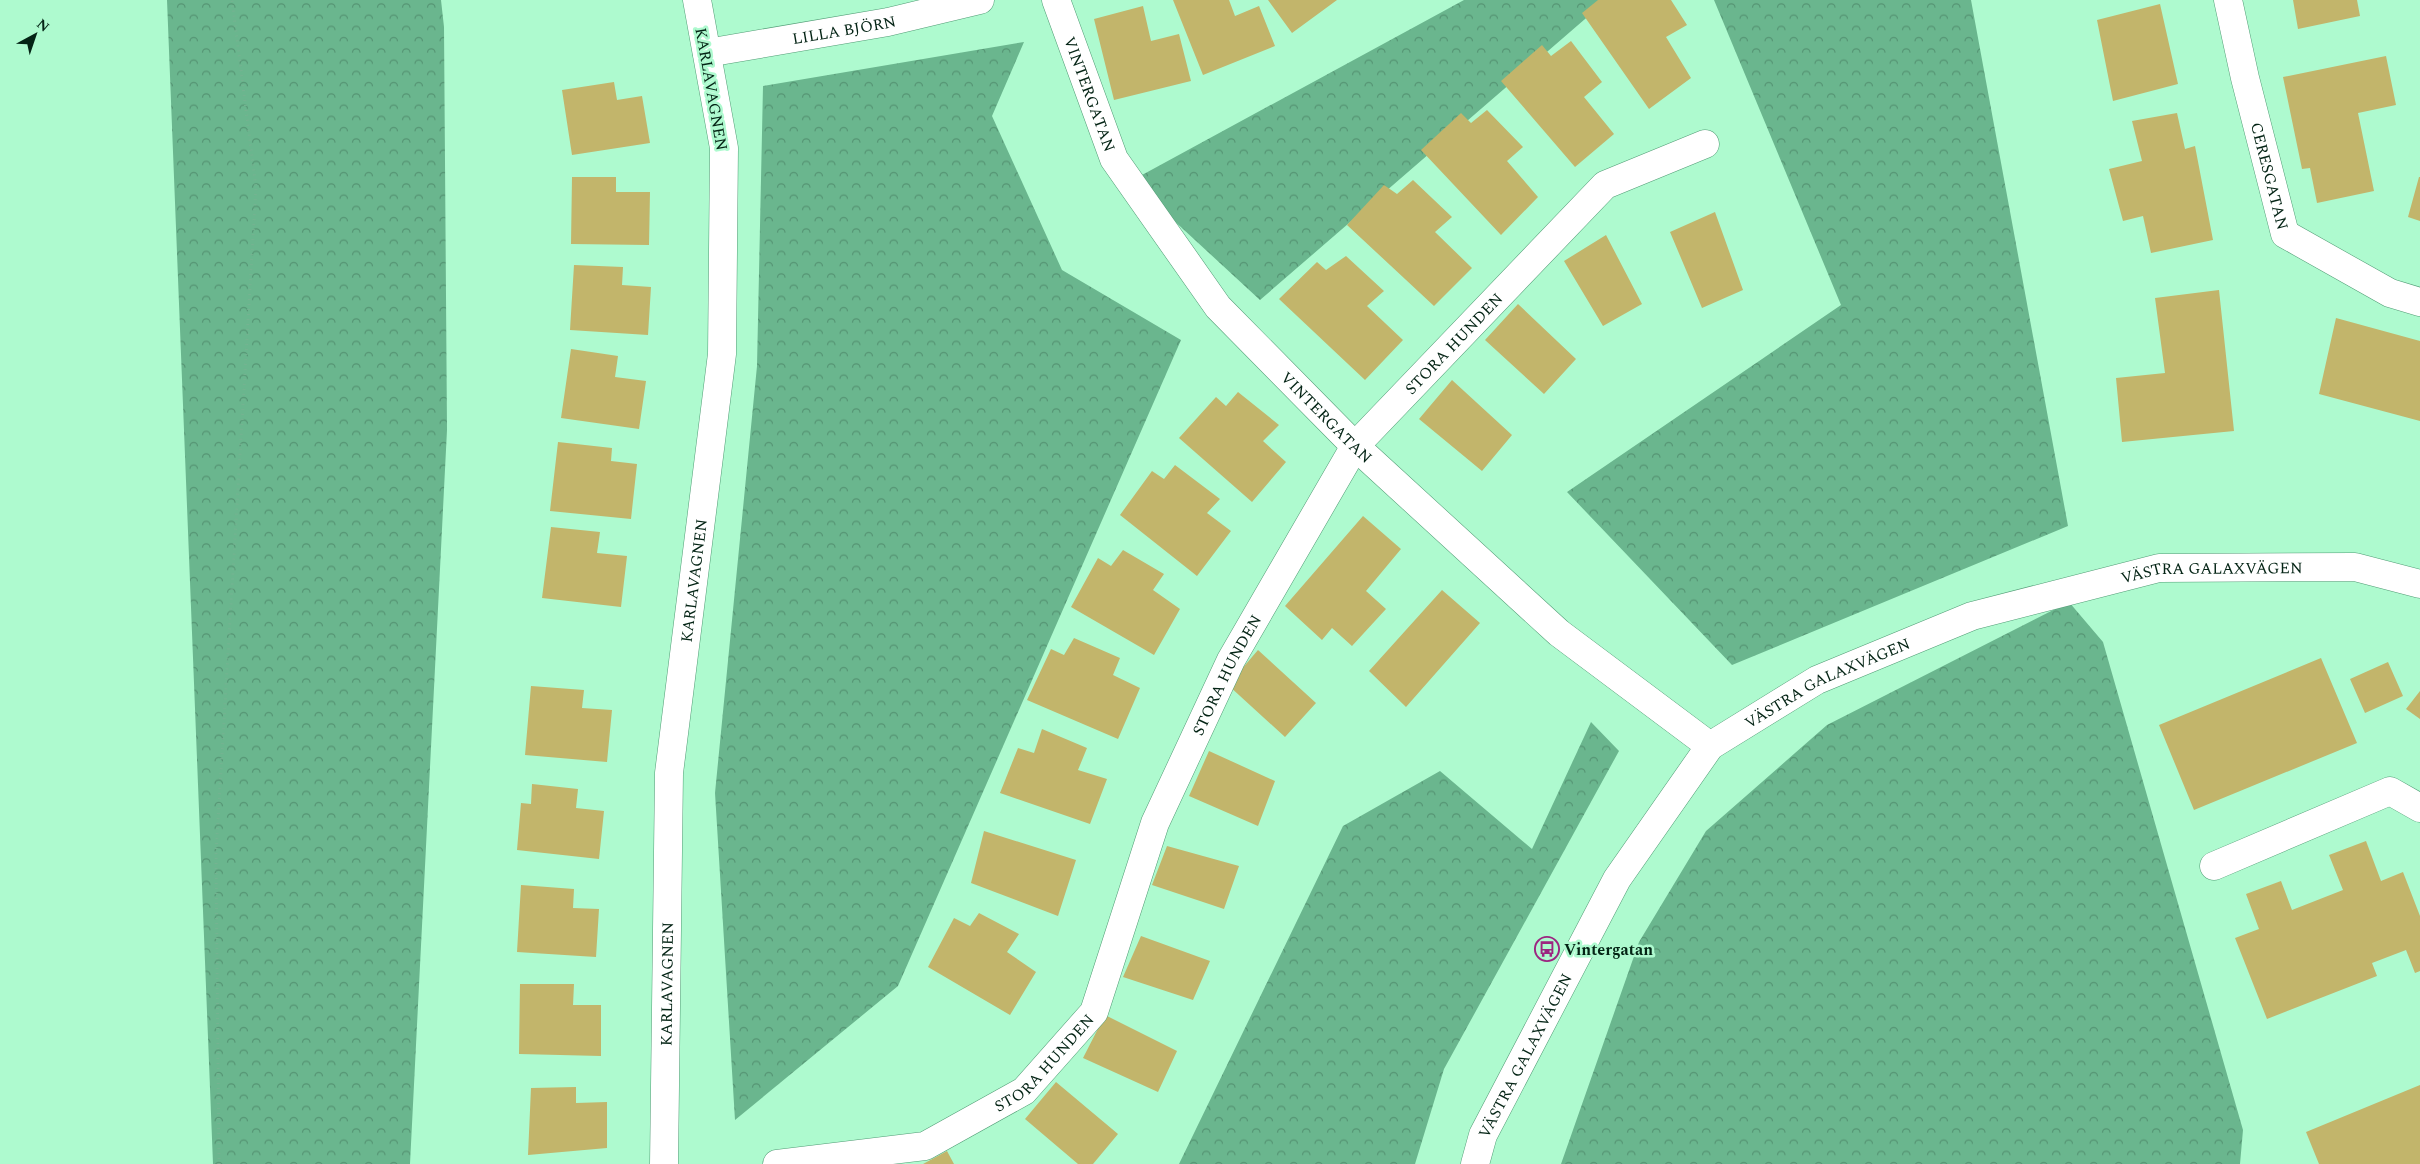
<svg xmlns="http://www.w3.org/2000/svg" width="2420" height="1164" font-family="Spectral,serif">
  <defs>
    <pattern id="forest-crowns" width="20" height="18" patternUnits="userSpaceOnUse" patternTransform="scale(1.25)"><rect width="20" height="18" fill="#6ab68e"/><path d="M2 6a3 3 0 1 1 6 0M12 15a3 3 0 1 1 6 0" fill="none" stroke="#559473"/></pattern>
  </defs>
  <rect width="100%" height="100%" fill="#aefacf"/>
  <!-- forest -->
  <path fill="url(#forest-crowns)" d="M 167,0 L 441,0 L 444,27 L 447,430 L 410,1164 L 213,1164 Z
    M 1464,0 L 1607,0 L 1260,300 L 1131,181 Z
    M 1714,0 L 1971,0 L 2068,526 L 1732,665 L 1567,492 L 1841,305 Z
    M 1024,42 L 992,116 L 1062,270 L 1181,340 L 898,986 L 735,1120 L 715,793 L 757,366 L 763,86 Z
    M 2069,602 L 2103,642 L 2243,1130 L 2240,1164 L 1561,1164 L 1639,942 L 1706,831 L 1827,725 Z
    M 1591,722 L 1619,751 L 1444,1069 L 1415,1164 L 1179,1164 L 1343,826 L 1440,771 L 1532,849 Z"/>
  <!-- building -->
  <path fill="#c2b56b" d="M 1173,0 L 1229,0 L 1235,16 L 1259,6 L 1275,46 L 1203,75 Z
    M 1268,0 L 1337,0 L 1292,33 Z
    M 1598,0 L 1671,0 L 1687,25 L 1666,37 L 1691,78 L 1649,109 L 1582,13 Z
    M 2293,0 L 2357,0 L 2360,16 L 2298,29 Z
    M 2160,4 L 2178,84 L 2113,101 L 2097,20 Z
    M 1143,6 L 1151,41 L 1179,34 L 1191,81 L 1114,100 L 1094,19 Z
    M 1571,41 L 1602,82 L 1584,97 L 1614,134 L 1575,167 L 1501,81 L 1542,45 L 1551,56 Z
    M 2386,56 L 2396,105 L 2358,113 L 2374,191 L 2317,203 L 2310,168 L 2302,169 L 2283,77 Z
    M 614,82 L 617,100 L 642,96 L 650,143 L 572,155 L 562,90 Z
    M 1487,110 L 1523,147 L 1507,161 L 1538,197 L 1501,235 L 1421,150 L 1461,113 L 1471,123 Z
    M 2177,113 L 2185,149 L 2195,146 L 2213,240 L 2151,253 L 2143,216 L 2123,221 L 2109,169 L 2142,161 L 2132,121 Z
    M 572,177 L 616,177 L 616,192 L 650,192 L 649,245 L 571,244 Z
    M 2419,177 L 2420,177 L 2420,221 L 2408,217 Z
    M 1413,180 L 1452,217 L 1435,232 L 1472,268 L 1434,306 L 1347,225 L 1384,185 L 1397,194 Z
    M 1715,212 L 1743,290 L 1702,308 L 1670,232 Z
    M 1606,235 L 1642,304 L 1603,326 L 1564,261 Z
    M 1346,256 L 1384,291 L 1367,306 L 1403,340 L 1365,380 L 1279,299 L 1317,262 L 1326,270 Z
    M 574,265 L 623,267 L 622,285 L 651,287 L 648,335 L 570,330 Z
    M 2219,290 L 2234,431 L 2122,442 L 2116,378 L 2165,373 L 2155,298 Z
    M 1518,304 L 1576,359 L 1544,394 L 1485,340 Z
    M 2336,318 L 2420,341 L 2420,421 L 2319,394 Z
    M 571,349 L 618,356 L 615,377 L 646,381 L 639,429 L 561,418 Z
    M 1452,380 L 1512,435 L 1482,471 L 1419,419 Z
    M 1238,392 L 1279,425 L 1263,441 L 1286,462 L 1252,502 L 1179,438 L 1216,397 L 1226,406 Z
    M 558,442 L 612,448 L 611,461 L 637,464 L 631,519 L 550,511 Z
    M 1175,465 L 1220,499 L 1207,513 L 1231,531 L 1197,576 L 1120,515 L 1152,471 L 1164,479 Z
    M 1363,516 L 1401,549 L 1366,591 L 1386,609 L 1352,646 L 1332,628 L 1322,640 L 1285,606 Z
    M 551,527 L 600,532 L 597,553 L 627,556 L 621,607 L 542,598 Z
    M 1123,550 L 1164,574 L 1153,590 L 1180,609 L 1154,655 L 1071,607 L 1098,558 L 1111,566 Z
    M 1442,590 L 1480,623 L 1406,707 L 1369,671 Z
    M 1074,638 L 1120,658 L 1113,675 L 1140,688 L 1118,739 L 1027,700 L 1051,649 L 1064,655 Z
    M 1258,650 L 1316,703 L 1285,737 L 1228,685 Z
    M 2321,658 L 2357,743 L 2194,810 L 2159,725 Z
    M 2388,662 L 2403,696 L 2365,713 L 2350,679 Z
    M 531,686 L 584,690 L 582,708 L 612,710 L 607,762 L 525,755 Z
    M 2420,691 L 2420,719 L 2406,709 Z
    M 1042,729 L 1087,748 L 1078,770 L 1107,779 L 1090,824 L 1000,793 L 1018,748 L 1034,753 Z
    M 1209,751 L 1275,781 L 1258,826 L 1189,796 Z
    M 532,784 L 578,789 L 576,808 L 604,811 L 599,859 L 517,850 L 521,803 L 531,804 Z
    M 984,831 L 1076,860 L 1058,916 L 971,883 Z
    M 2366,841 L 2381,881 L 2403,872 L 2420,916 L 2420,971 L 2415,973 L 2406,950 L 2372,963 L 2377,976 L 2267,1019 L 2235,938 L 2259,929 L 2246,894 L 2281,881 L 2292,910 L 2343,890 L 2329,855 Z
    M 1167,846 L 1239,866 L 1224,909 L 1152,885 Z
    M 521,885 L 574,889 L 573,908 L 599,909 L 596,957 L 517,952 Z
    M 979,913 L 1019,934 L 1007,952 L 1036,972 L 1010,1015 L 928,967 L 954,918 L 970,926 Z
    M 1141,936 L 1210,961 L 1193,1000 L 1123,977 Z
    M 520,984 L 574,984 L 573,1005 L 601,1005 L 601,1056 L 519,1054 Z
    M 1105,1015 L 1177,1051 L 1158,1092 L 1083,1058 Z
    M 1056,1082 L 1118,1134 L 1093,1164 L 1078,1164 L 1025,1119 Z
    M 2420,1085 L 2420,1164 L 2319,1164 L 2306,1132 Z
    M 576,1087 L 576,1103 L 607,1102 L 607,1148 L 528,1155 L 531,1088 Z
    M 947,1151 L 954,1164 L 923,1164 Z"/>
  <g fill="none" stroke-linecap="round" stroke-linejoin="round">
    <defs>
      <g id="minor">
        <path id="s1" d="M 1056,0 L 1114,159 L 1218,307 L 1355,446 L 1559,633 L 1710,746"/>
        <path id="s2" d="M 2228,0 L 2245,78 L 2285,234 L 2390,293 L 2420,302"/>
        <path id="s3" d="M 707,53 L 888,22 L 980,0"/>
        <path d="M 2214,866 L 2390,791 L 2420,808"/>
        <path id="s4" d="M 664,1164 L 669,773 L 722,354 L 724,148 L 697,0"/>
        <path id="s5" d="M 777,1164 L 925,1146 L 1024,1091 L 1094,1012 L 1155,823 L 1231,660 L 1355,446 L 1605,185 L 1705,144"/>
        <path id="s6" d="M 1475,1164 L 1483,1135 L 1617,879 L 1710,746 L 1817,680 L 1972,616 L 2159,568 L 2355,567 L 2420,584"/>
      </g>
    </defs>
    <!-- minor casing -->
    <use href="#minor" stroke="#519c75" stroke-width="29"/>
    <!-- path -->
    <path stroke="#75b391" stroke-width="3" stroke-dasharray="1 4" stroke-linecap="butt" d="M 219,1164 L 216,854 L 256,188 L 232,0"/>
    <!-- minor -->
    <use href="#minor" stroke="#fff" stroke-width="28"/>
  </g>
  <!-- icons -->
  <defs>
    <symbol id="bus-ring" viewBox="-11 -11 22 22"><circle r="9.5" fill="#aefacf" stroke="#9c2580" stroke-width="1.5"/><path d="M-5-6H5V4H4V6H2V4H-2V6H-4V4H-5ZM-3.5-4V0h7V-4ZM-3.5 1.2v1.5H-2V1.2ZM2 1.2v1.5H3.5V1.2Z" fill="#9c2580"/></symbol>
  </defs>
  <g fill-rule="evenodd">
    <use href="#bus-ring" x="1533" y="935" width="28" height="28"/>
  </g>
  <g text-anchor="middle" stroke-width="5" stroke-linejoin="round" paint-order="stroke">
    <!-- street labels -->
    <g font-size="16" fill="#042415" stroke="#aefacf">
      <text dy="6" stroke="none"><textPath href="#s3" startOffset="139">LILLA BJÖRN</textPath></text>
      <text transform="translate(712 89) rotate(80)" y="6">KARLAVAGNEN</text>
      <text dy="6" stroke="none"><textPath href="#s1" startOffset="100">VINTERGATAN</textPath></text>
      <text dy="6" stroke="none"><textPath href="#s2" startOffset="181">CERESGATAN</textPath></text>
      <text dy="6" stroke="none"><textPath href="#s5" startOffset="1136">STORA HUNDEN</textPath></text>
      <text dy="6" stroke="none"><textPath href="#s1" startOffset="505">VINTERGATAN</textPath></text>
      <text dy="6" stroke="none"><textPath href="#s6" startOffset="1020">VÄSTRA GALAXVÄGEN</textPath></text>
      <text dy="6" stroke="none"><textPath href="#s4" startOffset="585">KARLAVAGNEN</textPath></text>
      <text dy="6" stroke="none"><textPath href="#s5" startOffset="731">STORA HUNDEN</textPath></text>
      <text dy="6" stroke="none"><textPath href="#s6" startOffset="615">VÄSTRA GALAXVÄGEN</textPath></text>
      <text dy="6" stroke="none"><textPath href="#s4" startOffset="180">KARLAVAGNEN</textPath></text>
      <text dy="6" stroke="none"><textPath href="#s6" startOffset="120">VÄSTRA GALAXVÄGEN</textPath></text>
      <text dy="6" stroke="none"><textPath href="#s5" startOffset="296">STORA HUNDEN</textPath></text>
    </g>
    <!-- poi labels -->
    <g font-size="16" font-weight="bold" fill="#042415" stroke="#aefacf" text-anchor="start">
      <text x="1564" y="955">Vintergatan</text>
    </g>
  </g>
  <!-- north arrow -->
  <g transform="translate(35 35) rotate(40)" stroke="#aefacf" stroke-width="4" paint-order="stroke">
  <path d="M0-4L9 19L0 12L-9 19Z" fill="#042415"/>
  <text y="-8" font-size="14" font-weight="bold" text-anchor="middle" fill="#042415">N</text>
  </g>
</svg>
